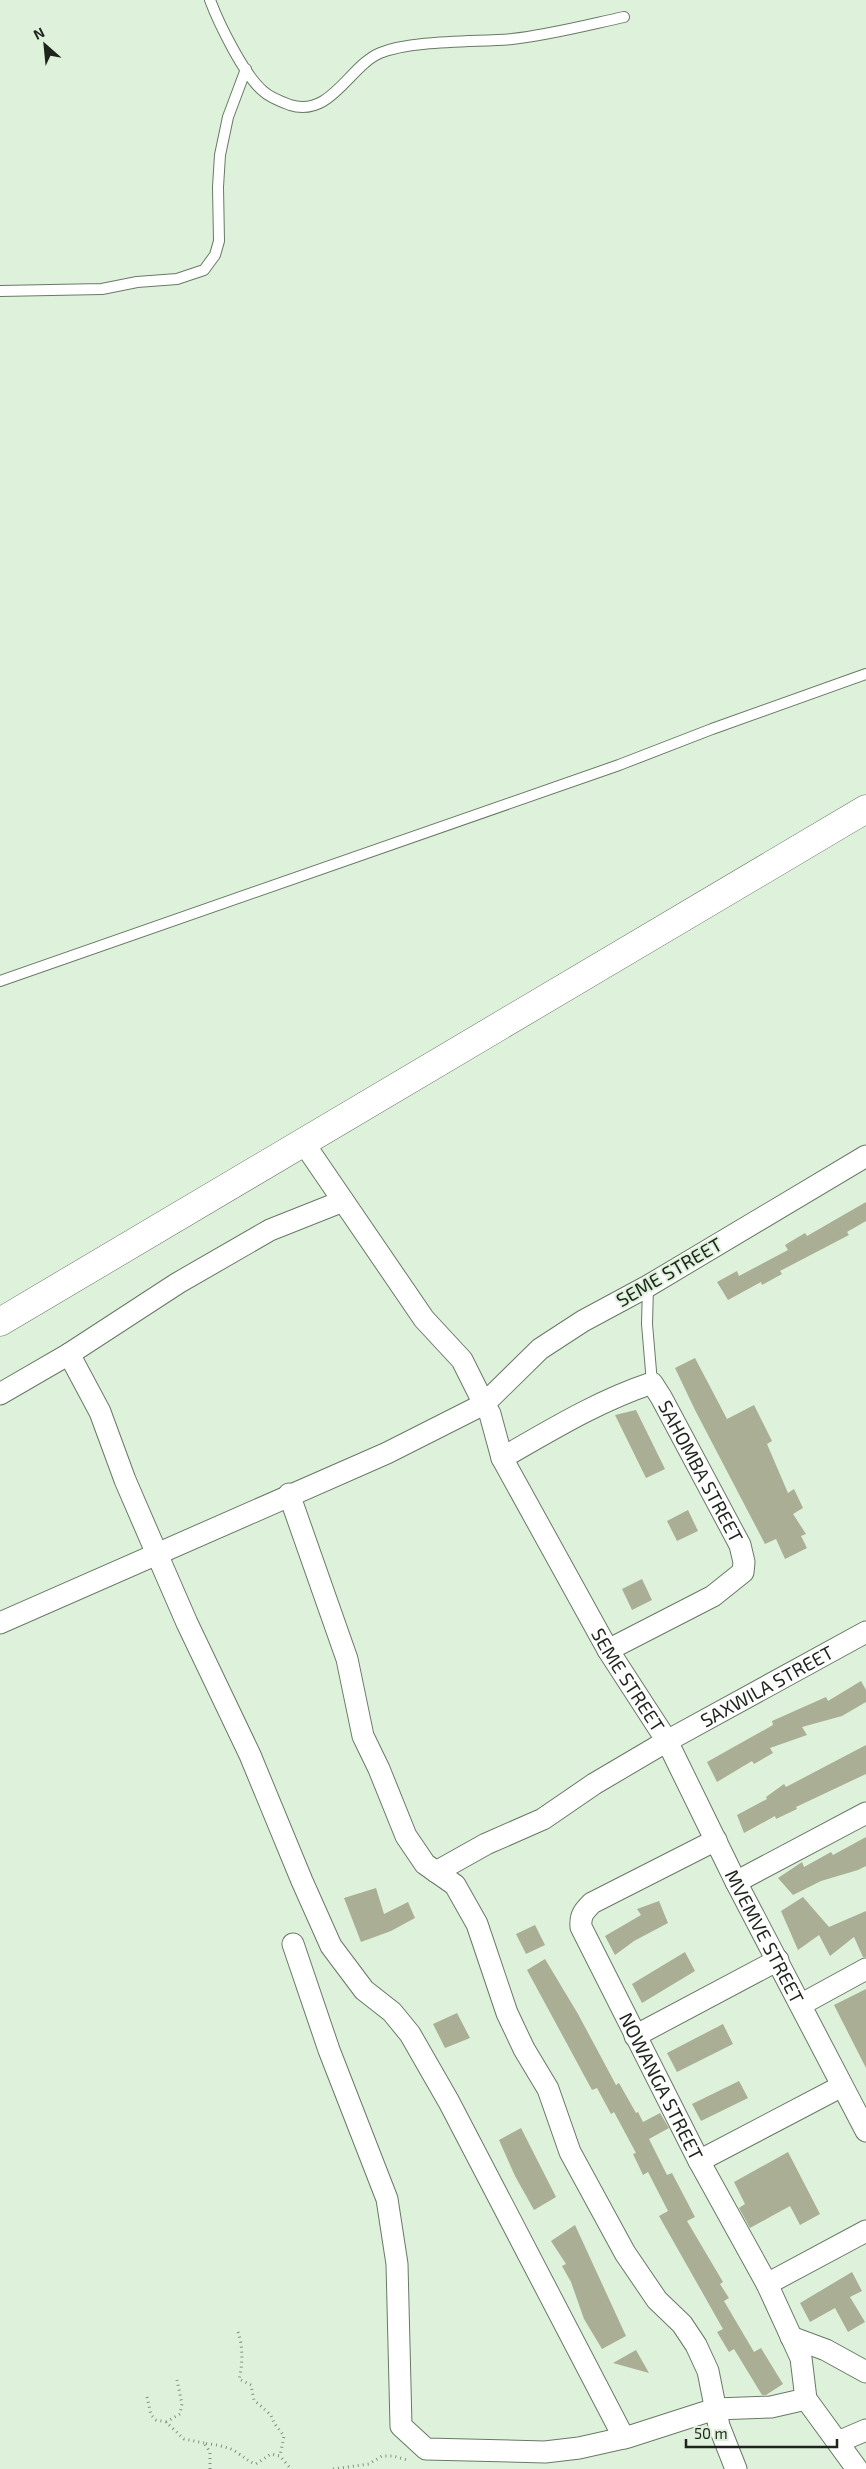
<svg xmlns="http://www.w3.org/2000/svg" width="866" height="2469" font-family="'Exo 2',sans-serif">
  <rect width="100%" height="100%" fill="#def2db"/>
  <!-- building -->
  <path fill="#a9ae94" d="M 866,1202 L 866,1221 L 847,1232 L 849,1235 L 780,1271 L 782,1274 L 762,1285 L 761,1282 L 728,1300 L 717,1282 L 737,1271 L 739,1276 L 788,1250 L 785,1245 L 805,1233 L 807,1236 Z
    M 695,1358 L 727,1419 L 754,1405 L 772,1441 L 767,1444 L 788,1493 L 794,1489 L 803,1508 L 793,1514 L 806,1534 L 801,1536 L 807,1548 L 785,1559 L 776,1539 L 765,1544 L 695,1410 L 675,1368 Z
    M 636,1410 L 665,1469 L 646,1478 L 615,1415 Z
    M 688,1510 L 698,1531 L 677,1541 L 667,1521 Z
    M 642,1579 L 652,1600 L 632,1610 L 622,1589 Z
    M 861,1681 L 866,1690 L 866,1702 L 842,1716 L 802,1727 L 807,1735 L 770,1748 L 773,1753 L 754,1764 L 752,1761 L 717,1782 L 707,1762 L 773,1725 L 772,1721 L 826,1697 L 828,1701 Z
    M 866,1745 L 866,1774 L 796,1807 L 797,1809 L 776,1819 L 775,1816 L 744,1833 L 737,1815 L 767,1799 L 766,1797 L 784,1784 L 786,1787 Z
    M 866,1837 L 866,1866 L 858,1870 L 821,1881 L 793,1895 L 778,1878 L 802,1862 L 804,1867 L 831,1852 L 833,1855 Z
    M 376,1888 L 384,1914 L 408,1902 L 415,1918 L 391,1931 L 361,1942 L 344,1898 Z
    M 803,1897 L 829,1927 L 866,1911 L 866,1957 L 863,1957 L 854,1937 L 830,1956 L 819,1935 L 798,1950 L 781,1911 Z
    M 659,1901 L 668,1923 L 634,1941 L 615,1955 L 605,1936 L 641,1915 L 637,1909 Z
    M 535,1925 L 545,1945 L 526,1954 L 516,1934 Z
    M 685,1952 L 695,1971 L 642,2003 L 632,1984 Z
    M 545,1959 L 578,2014 L 616,2085 L 619,2083 L 636,2113 L 638,2112 L 643,2122 L 660,2113 L 669,2128 L 649,2139 L 667,2175 L 672,2173 L 695,2217 L 687,2221 L 723,2282 L 720,2284 L 729,2298 L 724,2301 L 754,2352 L 761,2348 L 783,2384 L 766,2395 L 762,2395 L 734,2349 L 729,2352 L 717,2332 L 723,2329 L 659,2216 L 668,2211 L 648,2172 L 643,2175 L 633,2154 L 636,2153 L 614,2112 L 611,2114 L 597,2088 L 592,2090 L 527,1970 Z
    M 866,1989 L 866,2068 L 834,2005 Z
    M 457,2013 L 470,2038 L 445,2048 L 433,2024 Z
    M 723,2024 L 733,2044 L 677,2072 L 667,2053 Z
    M 739,2081 L 748,2098 L 701,2121 L 692,2104 Z
    M 521,2128 L 556,2197 L 534,2210 L 515,2176 L 499,2140 Z
    M 788,2152 L 820,2214 L 800,2225 L 790,2206 L 750,2228 L 739,2208 L 745,2204 L 734,2182 Z
    M 575,2225 L 626,2336 L 602,2349 L 584,2319 L 571,2282 L 562,2266 L 566,2264 L 551,2241 Z
    M 852,2272 L 862,2291 L 850,2297 L 865,2322 L 848,2332 L 835,2308 L 810,2322 L 800,2303 Z
    M 636,2350 L 649,2373 L 613,2363 Z"/>
  <g fill="none" stroke-linecap="round" stroke-linejoin="round">
    <defs>
      <path id="lane" d="M 210,0 C 219,24 244,75 263,91 C 269,97 282,102 290,105 C 331,118 349,66 380,53 C 412,40 476,42 512,39 C 549,35 587,25 624,17
        M 0,291 L 102,289 L 137,282 L 177,279 L 204,270 L 215,255 L 219,241 L 218,187 L 220,155 L 228,117 L 246,69
        M 0,981 L 619,765 L 712,729 L 866,674
        M 648,1286 L 647,1324 L 652,1383"/>
      <g id="street">
        <path id="s1" d="M 866,1156 L 648,1286 L 583,1321 L 540,1349 L 484,1404 L 490,1414 L 502,1458 L 608,1650 L 667,1741 L 736,1882 L 866,2131"/>
        <path d="M 69,1354 L 100,1412 L 125,1480 L 157,1554 L 187,1623 L 250,1755 L 302,1881 L 331,1946 L 364,1990 L 392,2012 L 410,2034 L 449,2102 L 624,2438"/>
        <path d="M 0,1394 L 69,1354 L 178,1283 L 270,1230 L 343,1201"/>
        <path id="s2" d="M 502,1458 C 551,1430 598,1401 652,1383 L 661,1397 L 740,1545 L 744,1562 L 743,1572 L 713,1596 L 608,1650"/>
        <path d="M 289,1494 L 347,1659 L 363,1736 L 379,1769 L 406,1836 L 425,1864 L 455,1885 L 477,1924 L 507,2013 L 524,2049 L 548,2089 L 570,2152 L 625,2253 L 657,2300 L 682,2324 L 696,2345 L 708,2371 L 719,2426 L 736,2469"/>
        <path d="M 0,1623 L 387,1453 L 484,1404 L 462,1360 L 424,1319 L 303,1142"/>
        <path id="s3" d="M 716,1840 L 592,1903 C 584,1911 580,1915 581,1927 L 699,2161 L 767,2284 L 801,2358 L 806,2399 L 857,2469"/>
        <path id="s4" d="M 436,1872 L 486,1844 L 543,1819 L 594,1784 L 667,1741 L 866,1632"/>
        <path d="M 736,1882 L 866,1813"/>
        <path d="M 293,1944 L 329,2050 L 387,2199 L 397,2264 L 401,2426 L 426,2449 L 545,2452 L 579,2448 L 628,2437 L 715,2409 L 771,2407 L 806,2399"/>
        <path d="M 802,2004 L 866,1969"/>
        <path d="M 635,2036 L 778,1960"/>
        <path d="M 699,2161 L 842,2086"/>
        <path d="M 767,2284 L 866,2231"/>
        <path d="M 791,2337 L 826,2350 L 866,2372"/>
        <path d="M 838,2442 L 866,2430"/>
      </g>
      <path id="secondary" d="M 0,1322 L 866,809"/>
    </defs>
    <!-- lane casing -->
    <use href="#lane" stroke="#687a66" stroke-width="12"/>
    <!-- street casing -->
    <use href="#street" stroke="#687a66" stroke-width="23"/>
    <!-- secondary casing -->
    <use href="#secondary" stroke="#687a66" stroke-width="29"/>
    <!-- path -->
    <path stroke="#829080" stroke-width="3" stroke-dasharray="1 4" stroke-linecap="butt" d="M 238,2332 C 243,2346 243,2364 239,2379 L 251,2385 L 254,2400 L 271,2415 L 274,2423 L 284,2436 L 280,2456
      M 147,2397 L 151,2415 L 156,2420 L 166,2422 L 184,2439 L 204,2443
      M 166,2422 L 180,2414 L 182,2404 L 177,2380
      M 210,2469 L 210,2452 L 204,2443 C 215,2445 230,2446 239,2454 C 247,2459 247,2461 256,2464 L 271,2454 L 280,2456 L 291,2469
      M 333,2469 L 369,2464 L 382,2456 L 393,2456 L 407,2460"/>
    <!-- lane -->
    <use href="#lane" stroke="#fff" stroke-width="10"/>
    <!-- street -->
    <use href="#street" stroke="#fff" stroke-width="21"/>
    <!-- secondary -->
    <use href="#secondary" stroke="#fff" stroke-width="28"/>
  </g>
  <g text-anchor="middle" stroke-width="4" stroke-linejoin="round" paint-order="stroke">
    <!-- street labels -->
    <g font-size="19" fill="#1e251d" stroke="#def2db">
      <text transform="translate(669 1272) rotate(-30)" y="7">SEME STREET</text>
      <text dy="7" stroke="none"><textPath href="#s2" startOffset="269">SAHOMBA STREET</textPath></text>
      <text dy="7" stroke="none"><textPath href="#s1" startOffset="770">SEME STREET</textPath></text>
      <text dy="7" stroke="none"><textPath href="#s4" startOffset="380">SAXWILA STREET</textPath></text>
      <text dy="7" stroke="none"><textPath href="#s1" startOffset="1061">MVEMVE STREET</textPath></text>
      <text dy="7" stroke="none"><textPath href="#s3" startOffset="345">NOWANGA STREET</textPath></text>
    </g>
  </g>
  <!-- north arrow -->
  <g transform="translate(45 45) rotate(333)" stroke="#def2db" stroke-width="4" paint-order="stroke">
  <path d="M0-4L9 19L0 12L-9 19Z" fill="#1e251d"/>
  <text y="-8" font-size="14" font-weight="bold" text-anchor="middle" fill="#1e251d">N</text>
  </g>
  <!-- scale -->
  <path d="M686 2439v8h151v-8" fill="none" stroke="#1e251d" stroke-width="2.5"/>
  <text x="694" y="2439" font-size="15" fill="#1e251d" stroke="#def2db" stroke-width="4" paint-order="stroke">50 m</text>
</svg>
